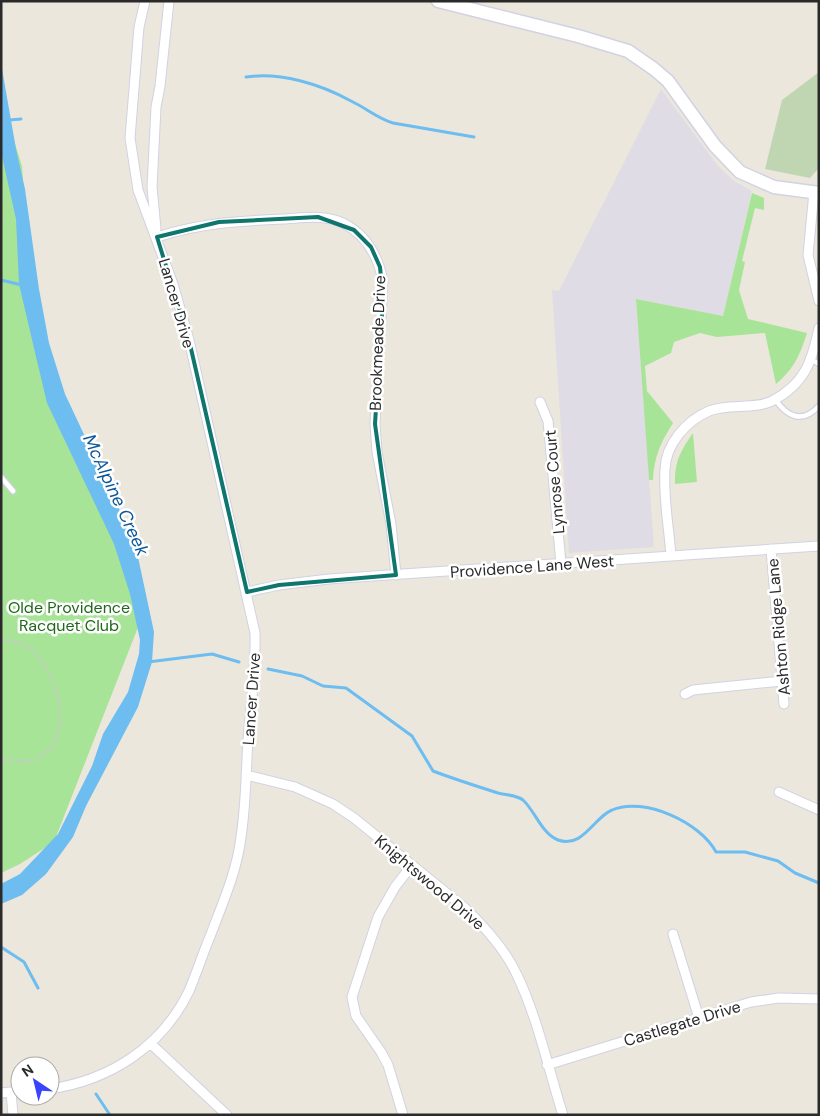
<svg xmlns="http://www.w3.org/2000/svg" width="820" height="1116" font-family="'DM Sans',sans-serif">
  <rect width="100%" height="100%" fill="#ece7dc"/>
  <!-- industrial -->
  <path fill="#e0dce5" d="M 661,89 L 717,165 L 734,181 L 752,191 L 723,316 L 636,299 L 654,547 L 569,553 L 552,290 L 559,291 Z"/>
  <!-- green -->
  <path fill="#a8e497" d="M 1,92 L 4,109 L 22,166 L 27,240 L 59,405 L 86,458 L 142,617 L 54,842 L 20,864 L 1,873 Z
    M 752,193 L 764,198 L 764,210 L 755,208 L 742,261 L 745,262 L 739,290 L 748,319 L 807,333 C 800,355 794,369 776,384 L 765,333 L 717,337 L 700,333 L 674,342 L 671,353 L 645,366 L 647,391 L 673,423 C 661,442 654,456 653,480 L 649,480 L 636,299 L 723,316 Z
    M 693,433 L 697,482 L 675,484 C 674,462 681,450 693,433 Z"/>
  <!-- cemetery -->
  <path fill="#c0d6b3" d="M 819,72 L 819,168 L 810,178 L 765,169 L 782,100 Z"/>
  <!-- water -->
  <path fill="#6dbdf0" d="M 1,63 L 16,149 L 25,189 L 39,289 L 49,343 L 65,394 L 135,543 L 154,632 L 152,662 L 138,707 L 86,806 L 73,837 L 46,874 L 22,895 L 1,904 L 1,884 L 20,874 L 58,834 L 92,766 L 103,734 L 128,692 L 139,654 L 140,640 L 130,594 L 114,544 L 47,403 L 37,361 L 19,284 L 16,219 L 1,152 Z"/>
  <g fill="none" stroke-linecap="round" stroke-linejoin="round">
    <!-- stream -->
    <path stroke="#6dbdf0" stroke-width="3" d="M 246,77 C 281,72 320,84 351,101 C 366,108 377,118 393,123 L 474,137
      M 9,120 L 21,119
      M 1,280 L 22,285
      M 148,662 L 212,654 L 239,662
      M 268,669 L 302,676 L 323,686 L 346,688 L 412,736 L 433,771 C 454,779 476,786 498,793 C 505,795 517,795 523,800 C 535,811 542,834 558,840 C 583,849 594,817 612,810 C 644,796 701,823 716,852 L 745,852 L 778,861 L 795,873 L 819,883
      M 1,947 L 24,962 L 38,988
      M 96,1094 L 110,1115"/>
    <defs>
      <path id="lane" d="M 812,360 L 819,364
        M 775,399 C 787,417 802,424 819,406
        M 1,477 L 13,491"/>
      <path id="street" d="M 814,192 L 808,255 L 819,301
        M 156,229 L 152,187 L 156,107 L 160,86 L 169,1
        M 157,237 C 200,223 238,221 283,219 C 303,218 325,214 343,223 C 367,235 378,256 383,281 L 375,424 L 377,452 L 391,524 L 396,575
        M 540,402 L 548,421 L 561,564
        M 771,549 L 784,704
        M 671,556 C 669,528 663,497 665,469 C 666,444 686,421 709,411 C 728,403 754,410 772,401 C 805,384 812,361 819,328
        M 247,592 L 279,585 L 329,579 L 819,546
        M 685,694 L 693,690 L 782,681
        M 246,775 L 295,787 L 333,804 L 354,818 L 465,908 C 486,928 505,949 517,975 C 537,1016 549,1071 563,1115
        M 779,792 L 819,810
        M 673,934 L 699,1018
        M 150,1043 L 227,1115
        M 547,1065 L 751,1002 L 779,998 L 819,999
        M 50,1089 C 110,1080 162,1047 189,991 C 197,972 203,953 211,934 C 223,902 237,871 241,837 C 246,805 246,772 248,739 C 251,704 256,669 255,633 L 189,340 L 173,284 L 138,190 L 130,138 L 139,27 L 145,1
        M 11,1092 L 13,1115
        M 1,1093 L 20,1091
        M 403,1115 L 388,1065 L 381,1052 L 356,1016 L 352,997 L 378,917 L 395,887 L 412,865"/>
      <path id="secondary" d="M 438,1 L 578,36 L 628,51 L 654,69 L 668,81 L 715,146 L 740,172 L 774,187 L 819,193"/>
    </defs>
    <!-- lane casing -->
    <use href="#lane" stroke="#d1d2e3" stroke-width="7"/>
    <!-- street casing -->
    <use href="#street" stroke="#d1d2e3" stroke-width="11"/>
    <!-- secondary casing -->
    <use href="#secondary" stroke="#d1d2e3" stroke-width="15"/>
    <!-- path -->
    <path stroke="#c8c8c8" stroke-width="2" stroke-dasharray="4 2.5" stroke-linecap="butt" d="M 1,641 C 56,628 100,781 1,759"/>
    <!-- lane -->
    <use href="#lane" stroke="#fff" stroke-width="4.5"/>
    <!-- street -->
    <use href="#street" stroke="#fff" stroke-width="9"/>
    <!-- secondary -->
    <use href="#secondary" stroke="#fff" stroke-width="12"/>
  </g>
  <!-- marked area -->
  <path fill="none" stroke="#0f766e" stroke-width="4" stroke-linejoin="round" d="M 318,217 L 354,230 L 371,247 L 380,267 L 383,298 L 375,424 L 396,575 L 279,585 L 247,592 L 189,340 L 157,237 L 219,222 Z"/>
  <g text-anchor="middle" stroke-width="5" stroke-linejoin="round" paint-order="stroke">
    <!-- street labels -->
    <g font-size="16" fill="#2a2a2a" stroke="#fff">
      <text transform="translate(177 303) rotate(74)" y="6">Lancer Drive</text>
      <text transform="translate(377 343) rotate(-88)" y="6">Brookmeade Drive</text>
      <text transform="translate(554 482) rotate(-95)" y="6">Lynrose Court</text>
      <text transform="translate(532 566) rotate(-4)" y="6">Providence Lane West</text>
      <text transform="translate(778 627) rotate(-95)" y="6">Ashton Ridge Lane</text>
      <text transform="translate(251 699) rotate(-86)" y="6">Lancer Drive</text>
      <text transform="translate(430 882) rotate(40)" y="6">Knightswood Drive</text>
      <text transform="translate(682 1023) rotate(-17)" y="6">Castlegate Drive</text>
    </g>
    <!-- park labels -->
    <g font-size="16" fill="#1f6819" stroke="#fff">
      <text x="69" y="613">Olde Providence<tspan x="69" dy="18">Racquet Club</tspan></text>
    </g>
    <!-- water labels -->
    <g font-size="18" font-style="italic" fill="#0c589c" stroke="#fff">
      <text transform="translate(116 495) rotate(65)" y="6">McAlpine Creek</text>
    </g>
  </g>
  <!-- border -->
  <rect width="820" height="1116" fill="none" stroke="#2a2a2a" stroke-width="5"/>
  <!-- north arrow -->
  <g transform="translate(35 1081) rotate(325)"><circle r="24" fill="#ffffff" stroke="#aaaaaa"/>
  <path d="M0-4L9 19L0 12L-9 19Z" fill="#3945fc"/>
  <text y="-8" font-size="14" font-weight="bold" text-anchor="middle" fill="#2a2a2a">N</text>
  </g>
</svg>
